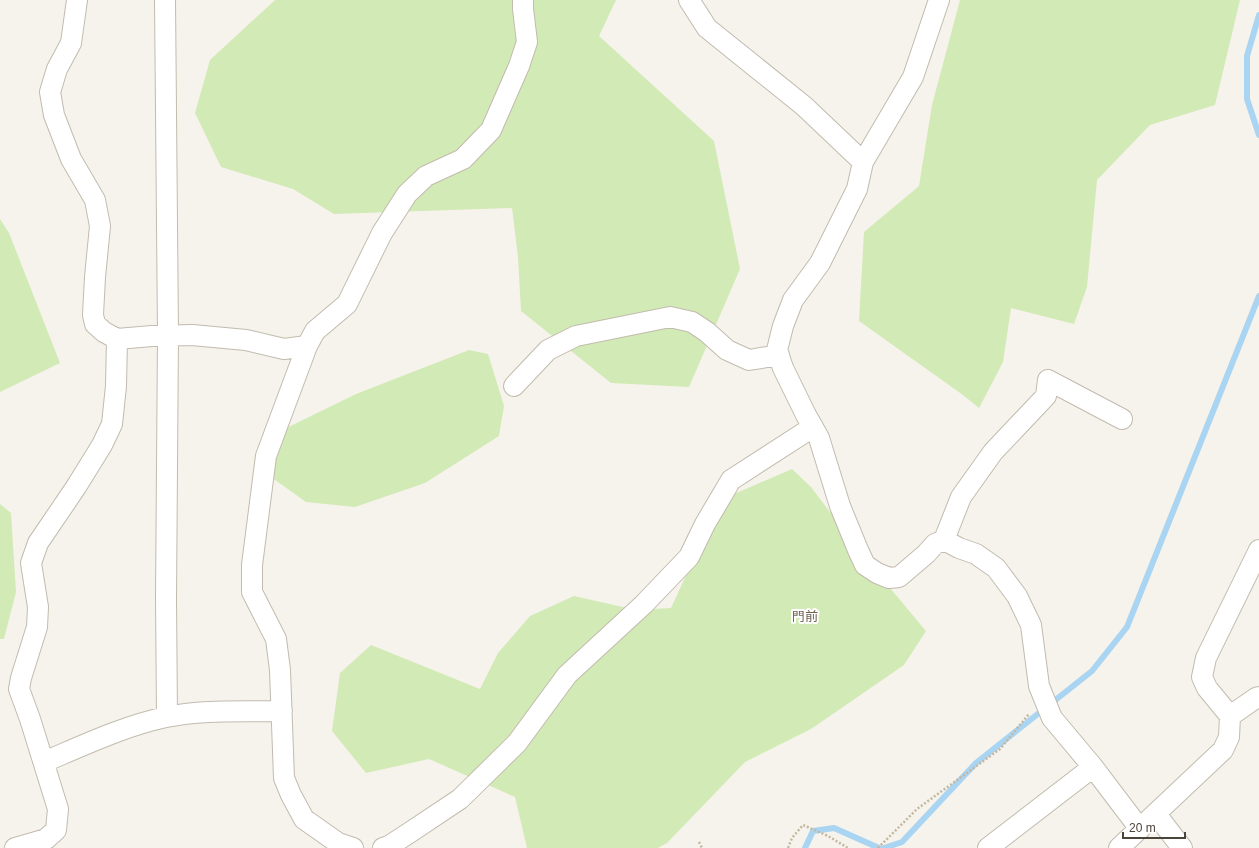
<svg xmlns="http://www.w3.org/2000/svg" width="1259" height="848" font-family="Arial,'Noto Sans JP',sans-serif">
  <rect width="100%" height="100%" fill="#f6f3ec"/>
  <!-- green -->
  <path fill="#d2eab5" d="M 275,0 L 616,0 L 599,36 L 714,141 L 740,269 L 689,387 L 611,383 L 521,311 L 518,257 L 512,208 L 334,214 L 293,189 L 221,167 L 195,113 L 210,60 Z
    M 960,0 L 1240,0 L 1215,105 L 1150,125 L 1097,180 L 1087,287 L 1074,324 L 1011,308 L 1003,362 L 979,408 L 963,395 L 859,321 L 864,232 L 919,186 L 932,105 Z
    M 0,219 L 9,233 L 60,363 L 0,392 Z
    M 469,350 L 488,354 L 504,406 L 499,436 L 425,483 L 355,507 L 306,502 L 264,472 L 266,438 L 356,394 Z
    M 792,469 L 811,487 L 864,557 L 926,631 L 904,665 L 811,729 L 745,762 L 667,843 L 658,848 L 527,848 L 515,797 L 429,759 L 366,773 L 332,731 L 340,673 L 371,645 L 480,689 L 498,653 L 530,616 L 574,596 L 636,610 L 671,608 L 706,532 L 734,494 Z
    M 0,504 L 11,513 L 16,592 L 4,639 L 0,639 Z"/>
  <g fill="none" stroke-linecap="round" stroke-linejoin="round">
    <!-- stream -->
    <path stroke="#a9d4f2" stroke-width="6" d="M 1259,15 L 1247,56 L 1247,99 L 1259,135
      M 805,848 L 813,831 L 834,828 L 879,848
      M 884,848 L 902,842 L 976,763 L 1092,671 L 1127,627 L 1259,296"/>
    <defs>
      <path id="minor" d="M 77,0 L 71,43 L 57,69 L 50,92 L 54,115 L 71,159 L 95,200 L 100,226 L 95,277 L 93,315 L 95,324 L 104,332 L 117,339 L 152,336 L 192,335 L 246,340 L 284,349 L 307,346 L 315,331 L 347,304 L 382,233 L 407,194 L 426,176 L 463,159 L 491,130 L 519,66 L 527,42 L 523,9 L 523,0
        M 165,0 L 168,335 L 166,600 L 167,717
        M 689,0 L 707,28 L 804,106 L 863,162
        M 939,0 L 913,77 L 863,162 L 857,189 L 820,263 L 793,300 L 783,326 L 777,350 L 783,368 L 806,415 L 819,438 L 840,506 L 858,550 L 865,565 L 877,573 L 889,578 L 899,577 L 926,554 L 935,544 L 944,540 L 959,548 L 976,554 L 996,568 L 1017,596 L 1031,625 L 1039,686 L 1052,718 L 1093,767 L 1140,829
        M 307,346 L 266,456 L 252,565 L 252,592 L 276,639 L 280,670 L 284,778 L 291,795 L 304,819 L 338,843 L 353,848
        M 514,386 L 548,350 L 576,336 L 670,317 L 692,322 L 707,332 L 727,350 L 749,360 L 779,355
        M 944,540 L 961,497 L 993,452 L 1046,396 L 1048,380 L 1122,419
        M 1230,716 L 1256,698 L 1259,697
        M 44,762 C 84,745 124,726 166,717 C 204,709 244,712 282,711
        M 1156,814 L 1182,848
        M 15,848 L 46,839 L 56,830 L 58,809 L 30,719 L 19,689 L 21,678 L 37,627 L 38,607 L 31,563 L 38,543 L 76,487 L 102,445 L 112,424 L 116,386 L 117,339
        M 383,848 L 389,846 L 406,835 L 460,799 L 517,743 L 567,675 L 644,604 L 689,557 L 705,524 L 731,480 L 813,427
        M 988,848 L 1093,767
        M 1119,848 L 1223,750 L 1229,737 L 1230,716 L 1207,688 L 1202,677 L 1206,658 L 1259,550"/>
    </defs>
    <!-- minor casing -->
    <use href="#minor" stroke="#c2bbae" stroke-width="22"/>
    <!-- path -->
    <path stroke="#c4b79f" stroke-width="2.5" stroke-dasharray="2 2" stroke-linecap="butt" d="M 699,842 L 702,848
      M 788,848 L 792,838 L 803,825 L 828,836 L 848,848
      M 878,848 L 917,809 L 1000,749 L 1029,714"/>
    <!-- minor -->
    <use href="#minor" stroke="#fff" stroke-width="20"/>
  </g>
  <g text-anchor="middle" stroke-width="4" stroke-linejoin="round" paint-order="stroke">
    <!-- quarter labels -->
    <g font-size="13" fill="#6e6250" stroke="#fff">
      <text x="805" y="621">門前</text>
    </g>
  </g>
  <!-- scale -->
  <path d="M1123 832v6h62v-6" fill="none" stroke="#4b4439" stroke-width="2"/>
  <text x="1129" y="832" font-size="12" fill="#4b4439" stroke="#ffffff" stroke-width="3" paint-order="stroke">20 m</text>
</svg>
